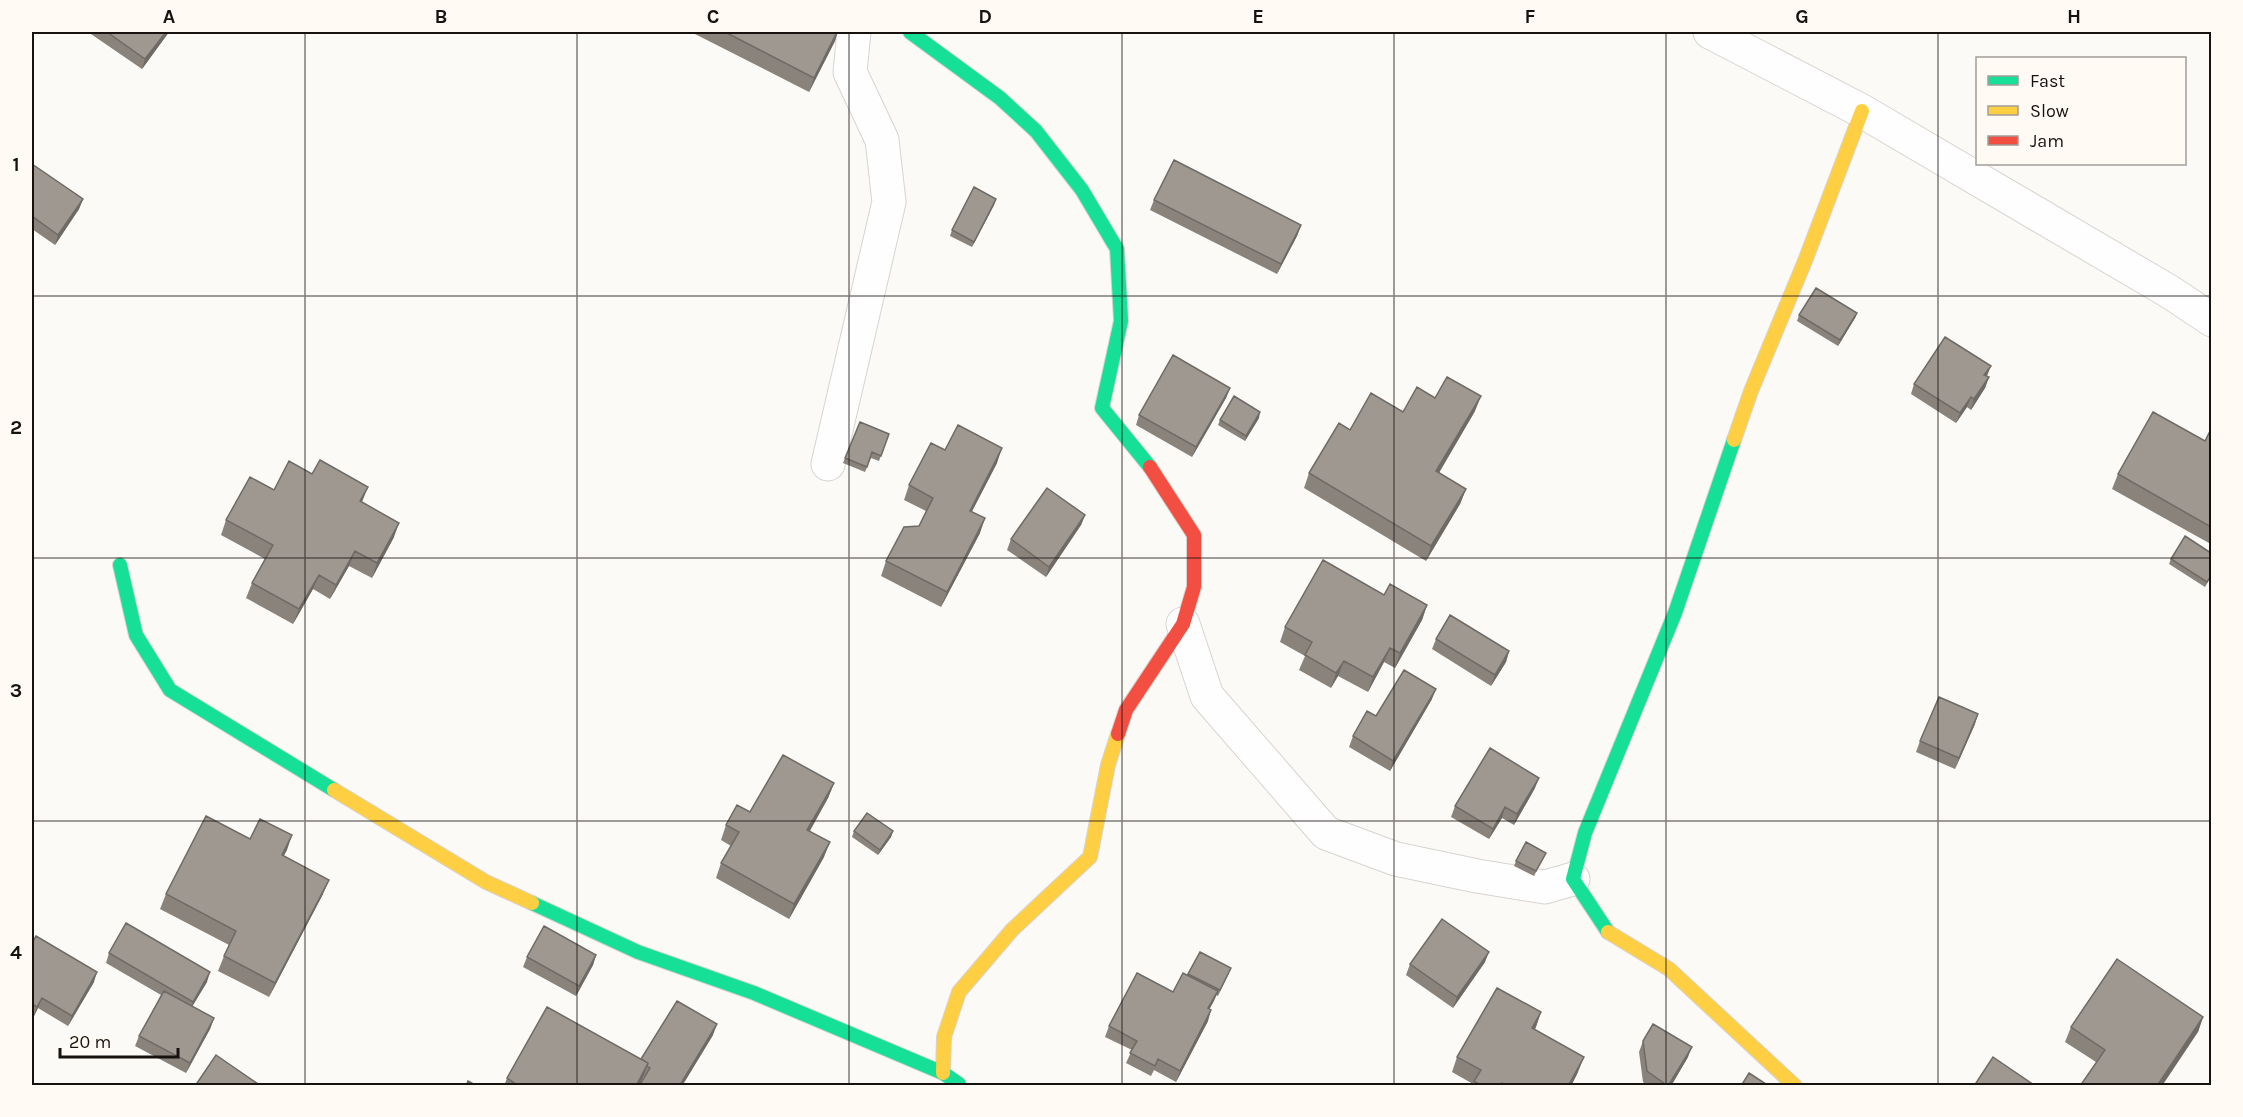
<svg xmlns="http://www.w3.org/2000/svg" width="2243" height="1117" font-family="Karla,sans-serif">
  <rect width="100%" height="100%" fill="#fcfaf7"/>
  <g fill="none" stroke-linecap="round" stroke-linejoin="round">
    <defs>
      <path id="street" d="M 1710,32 L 1862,111 L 2170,292 L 2212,320
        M 828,464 L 889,202 L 882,140 L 850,72 L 854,32
        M 1183,624 L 1207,696 L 1326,833 L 1396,859 L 1477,876 L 1545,887 L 1573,879"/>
      <path id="fast" d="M 910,32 L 1000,98 L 1036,131 L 1082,190 L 1117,249 L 1121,321 L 1102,408 L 1150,467
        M 120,565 L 136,635 L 170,690 L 334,790
        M 532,903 L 638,952 L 754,993 L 943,1073 L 959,1084
        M 1608,932 L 1573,879 L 1585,833 L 1675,613 L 1734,440"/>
      <path id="slow" d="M 1734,440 L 1751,391 L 1805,261 L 1862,111
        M 334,790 L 486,882 L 532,903
        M 1608,932 L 1669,969 L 1795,1086
        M 943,1073 L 944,1037 L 959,992 L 1012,930 L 1090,857 L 1108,765 L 1118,734"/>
      <path id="jam" d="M 1118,734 L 1126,710 L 1183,624 L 1194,587 L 1194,535 L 1150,467"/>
    </defs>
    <!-- street casing -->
    <use href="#street" stroke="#d7d4d0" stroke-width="35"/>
    <!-- fast casing -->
    <use href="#fast" stroke="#d7d4d0" stroke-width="16"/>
    <!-- slow casing -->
    <use href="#slow" stroke="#d7d4d0" stroke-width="16"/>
    <!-- jam casing -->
    <use href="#jam" stroke="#d7d4d0" stroke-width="16"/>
    <!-- street -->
    <use href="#street" stroke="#fffefe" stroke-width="33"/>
    <!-- fast -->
    <use href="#fast" stroke="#16e098" stroke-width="14"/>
    <!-- slow -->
    <use href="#slow" stroke="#ffcf43" stroke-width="14"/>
    <!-- jam -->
    <use href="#jam" stroke="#f24e42" stroke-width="14"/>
  </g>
  <!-- wall -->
  <path fill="#89837c" d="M 88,32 L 169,32 L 142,69 Z
    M 691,32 L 838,32 L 835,41 L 809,92 Z
    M 32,164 L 83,199 L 79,209 L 55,245 L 32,229 Z
    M 1154,200 L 1301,225 L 1297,236 L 1277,274 L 1150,210 Z
    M 994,205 L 972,247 L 950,236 L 952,230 Z
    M 1857,313 L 1855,318 L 1838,346 L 1797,321 L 1799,315 Z
    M 1987,376 L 1989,377 L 1985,388 L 1971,410 L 1967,407 L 1956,423 L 1911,394 L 1914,384 Z
    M 1230,388 L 1226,398 L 1192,457 L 1136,425 L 1139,415 Z
    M 1435,398 L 1475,411 L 1439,473 L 1466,489 L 1460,504 L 1426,561 L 1304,488 L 1309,473 L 1350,430 L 1403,412 Z
    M 1259,418 L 1245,441 L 1218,425 L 1220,420 Z
    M 860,422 L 889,434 L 879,461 L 871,458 L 865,472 L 843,463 Z
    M 2211,429 L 2211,539 L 2209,543 L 2112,489 L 2118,474 L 2205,441 Z
    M 945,450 L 997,463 L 972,511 L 980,533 L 941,607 L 881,576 L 886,561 L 919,526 L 926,511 L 904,500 L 909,485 Z
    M 274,490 L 362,502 L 394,537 L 372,578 L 349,566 L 330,599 L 313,589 L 293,624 L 246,598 L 252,583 L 265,559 L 221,535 L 226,520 Z
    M 1085,515 L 1081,525 L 1046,577 L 1007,550 L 1011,539 Z
    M 2171,559 L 2211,577 L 2205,587 L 2169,564 Z
    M 1384,595 L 1427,605 L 1422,620 L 1395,668 L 1384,662 L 1368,692 L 1338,676 L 1331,688 L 1299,670 L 1305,656 L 1280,642 L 1285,627 Z
    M 1436,639 L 1509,651 L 1506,662 L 1491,686 L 1432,649 Z
    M 1432,699 L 1390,771 L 1349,747 L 1353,736 L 1376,716 Z
    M 1975,724 L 1955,769 L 1916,752 L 1920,741 Z
    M 834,783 L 828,798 L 810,831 L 824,857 L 789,919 L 716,878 L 721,863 L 731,846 L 721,840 L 726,825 L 750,812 Z
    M 1535,788 L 1514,825 L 1502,818 L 1489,839 L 1451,817 L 1455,806 Z
    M 854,831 L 893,831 L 891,837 L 878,855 L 852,837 Z
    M 250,839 L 287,850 L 283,856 L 323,894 L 269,997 L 218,971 L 224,956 L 229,945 L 160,909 L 166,894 Z
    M 1546,853 L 1534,876 L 1514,866 L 1516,861 Z
    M 32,943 L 94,982 L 68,1026 L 38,1008 L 33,1018 L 32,1017 Z
    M 1200,952 L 1229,973 L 1218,996 L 1216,995 L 1209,1009 L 1208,1021 L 1176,1082 L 1154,1070 L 1151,1076 L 1126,1063 L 1132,1050 L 1105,1037 L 1109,1026 L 1173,992 L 1188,975 Z
    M 109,953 L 207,982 L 192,1006 L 214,1018 L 210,1029 L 186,1073 L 135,1046 L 139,1036 L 161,995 L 106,963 Z
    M 596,955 L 593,965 L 576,996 L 523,967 L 527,957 Z
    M 1485,962 L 1453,1008 L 1406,975 L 1410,964 Z
    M 1541,1012 L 1535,1029 L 1578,1072 L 1571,1086 L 1473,1086 L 1473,1084 L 1452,1072 L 1457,1057 Z
    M 2203,1017 L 2198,1032 L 2096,1062 L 2065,1042 L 2071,1027 Z
    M 713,1035 L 682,1086 L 639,1086 L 644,1077 L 643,1076 L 639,1086 L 504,1086 L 507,1078 L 641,1059 Z
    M 1643,1041 L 1688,1057 L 1671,1086 L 1648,1086 L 1643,1082 L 1639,1052 Z"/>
  <!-- shaded-wall -->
  <path fill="#6f6a65" d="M 166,32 L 169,32 L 142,69 L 145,59 Z
    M 837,32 L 835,41 L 809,92 L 814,78 Z
    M 83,199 L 79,209 L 55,245 L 58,235 Z
    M 996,199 L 994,205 L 972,247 L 974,242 Z
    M 1301,225 L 1297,236 L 1277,274 L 1281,264 Z
    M 1857,313 L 1855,318 L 1838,346 L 1840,340 Z
    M 1991,366 L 1987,376 L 1984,375 Z
    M 1989,377 L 1985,388 L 1971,410 L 1974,399 Z
    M 1230,388 L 1226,398 L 1192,457 L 1196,447 Z
    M 1481,396 L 1475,411 L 1431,486 L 1436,471 Z
    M 1971,397 L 1967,407 L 1956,423 L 1960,413 Z
    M 1260,412 L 1259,418 L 1245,441 L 1246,436 Z
    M 1002,448 L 997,463 L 965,525 L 970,511 Z
    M 368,487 L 362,502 L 360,501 Z
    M 1466,489 L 1460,504 L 1426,561 L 1431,546 Z
    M 1085,515 L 1081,525 L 1046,577 L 1049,567 Z
    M 985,518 L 980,533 L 941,607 L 947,592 Z
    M 399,523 L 394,537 L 372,578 L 377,563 Z
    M 355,551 L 349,566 L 330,599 L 336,585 Z
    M 319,575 L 313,589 L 293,624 L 299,609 Z
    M 1427,605 L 1422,620 L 1395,668 L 1400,653 Z
    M 1390,648 L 1384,662 L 1368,692 L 1373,677 Z
    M 1509,651 L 1506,662 L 1491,686 L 1495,675 Z
    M 1344,661 L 1338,676 L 1331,688 L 1336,673 Z
    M 1436,689 L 1432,699 L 1390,771 L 1393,761 Z
    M 1978,714 L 1975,724 L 1955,769 L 1959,758 Z
    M 1539,778 L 1535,788 L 1514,825 L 1517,814 Z
    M 834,783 L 828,798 L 802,844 L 807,830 Z
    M 1505,807 L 1502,818 L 1489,839 L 1493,829 Z
    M 893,831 L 891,837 L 878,855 L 880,850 Z
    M 292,835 L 287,850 L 276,870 L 282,855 Z
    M 830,842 L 824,857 L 789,919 L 794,904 Z
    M 329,880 L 323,894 L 269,997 L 275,983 Z
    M 1489,952 L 1485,962 L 1453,1008 L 1457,997 Z
    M 596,955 L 593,965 L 576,996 L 579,986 Z
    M 97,972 L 94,982 L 68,1026 L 72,1016 Z
    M 210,972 L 207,982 L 189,1012 L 193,1002 Z
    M 1218,991 L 1214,1001 L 1204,1019 L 1208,1008 Z
    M 42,998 L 38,1008 L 33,1018 L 37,1007 Z
    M 1211,1010 L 1208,1021 L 1176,1082 L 1180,1071 Z
    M 1541,1012 L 1536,1027 L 1527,1043 L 1532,1028 Z
    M 2203,1017 L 2198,1032 L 2162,1086 L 2157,1086 Z
    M 214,1018 L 210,1029 L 186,1073 L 190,1063 Z
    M 717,1024 L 713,1035 L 682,1086 L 680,1086 Z
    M 1692,1047 L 1688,1057 L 1671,1086 L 1668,1086 Z
    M 1584,1057 L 1578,1072 L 1571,1086 L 1568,1086 Z
    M 648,1063 L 643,1078 L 639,1086 L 636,1086 Z"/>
  <!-- building -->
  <path fill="#9f9890" stroke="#6f6a65" stroke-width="1.5" d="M 107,32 L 166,32 L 145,59 Z
    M 725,32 L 837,32 L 814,78 Z
    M 1174,160 L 1301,225 L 1281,264 L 1154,200 Z
    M 32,164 L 83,199 L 58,235 L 32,216 Z
    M 974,187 L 996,199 L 974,242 L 952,230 Z
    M 1816,288 L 1857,313 L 1840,340 L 1799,315 Z
    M 1945,337 L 1991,366 L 1984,375 L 1989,377 L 1974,399 L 1971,397 L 1960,413 L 1914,384 Z
    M 1173,355 L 1230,388 L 1196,447 L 1139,415 Z
    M 1447,377 L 1481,396 L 1436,471 L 1466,489 L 1431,546 L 1309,473 L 1339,423 L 1350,430 L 1371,393 L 1403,412 L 1417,387 L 1435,398 Z
    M 1234,396 L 1260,412 L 1246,436 L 1220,420 Z
    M 2153,412 L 2205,441 L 2211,429 L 2211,527 L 2118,474 Z
    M 860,422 L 889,434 L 881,456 L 872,452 L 867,467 L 845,458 Z
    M 958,425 L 1002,448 L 970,511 L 985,518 L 947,592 L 886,561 L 904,527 L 919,526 L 933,498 L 909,485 L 931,443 L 945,450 Z
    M 320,460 L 368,487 L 360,501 L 399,523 L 377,563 L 355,551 L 336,585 L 319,575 L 299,609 L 252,583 L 273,545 L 226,520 L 250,477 L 274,490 L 289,461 L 312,474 Z
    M 1047,488 L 1085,515 L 1049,567 L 1011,539 Z
    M 2185,536 L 2211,553 L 2211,575 L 2207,582 L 2171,559 Z
    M 1323,560 L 1384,595 L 1390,584 L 1427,605 L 1400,653 L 1390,648 L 1373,677 L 1344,661 L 1336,673 L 1305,655 L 1312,642 L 1285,627 Z
    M 1450,615 L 1509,651 L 1495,675 L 1436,639 Z
    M 1404,670 L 1436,689 L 1393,761 L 1353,736 L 1367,711 L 1376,716 Z
    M 1939,697 L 1978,714 L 1959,758 L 1920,741 Z
    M 1490,748 L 1539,778 L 1517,814 L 1505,807 L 1493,829 L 1455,806 Z
    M 783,755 L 834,783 L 807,830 L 830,842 L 794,904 L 721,863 L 739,832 L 726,825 L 737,805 L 750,812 Z
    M 867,813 L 893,831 L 880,850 L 854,831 Z
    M 206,816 L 250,839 L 260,819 L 292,835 L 282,855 L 329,880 L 275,983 L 224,956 L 236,931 L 166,894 Z
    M 1526,842 L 1546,853 L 1536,871 L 1516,861 Z
    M 1442,919 L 1489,952 L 1457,997 L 1410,964 Z
    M 126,923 L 210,972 L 193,1002 L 109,953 Z
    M 544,926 L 596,955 L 579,986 L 527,957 Z
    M 36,936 L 97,972 L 72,1016 L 42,998 L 37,1007 L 32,1004 L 32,943 Z
    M 1200,952 L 1231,968 L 1220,990 L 1188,974 Z
    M 2117,959 L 2203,1017 L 2157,1086 L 2080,1086 L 2105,1050 L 2071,1027 Z
    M 1137,973 L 1173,992 L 1183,973 L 1218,991 L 1208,1008 L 1211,1010 L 1180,1071 L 1158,1059 L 1155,1066 L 1130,1053 L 1137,1041 L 1109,1026 Z
    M 1497,988 L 1541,1012 L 1532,1028 L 1584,1057 L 1568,1086 L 1507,1086 L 1502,1083 L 1501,1086 L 1482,1086 L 1474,1081 L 1481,1070 L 1457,1057 Z
    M 164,991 L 214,1018 L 190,1063 L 139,1036 Z
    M 677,1001 L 717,1024 L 680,1085 L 677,1084 L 677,1086 L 639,1086 L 650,1068 L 647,1066 L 648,1063 L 641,1059 Z
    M 547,1007 L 648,1063 L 636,1086 L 519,1086 L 507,1078 Z
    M 1653,1024 L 1692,1047 L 1668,1086 L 1647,1071 L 1643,1041 Z
    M 216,1055 L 261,1086 L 195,1086 Z
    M 1993,1057 L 2031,1083 L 2029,1086 L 1974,1086 Z
    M 1749,1073 L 1769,1086 L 1741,1086 Z
    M 468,1081 L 477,1086 L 466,1086 Z"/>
  <!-- grid -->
  <path fill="none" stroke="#17120e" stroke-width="1.5" stroke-opacity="0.55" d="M 305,32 L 305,1086M 577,32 L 577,1086M 849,32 L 849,1086M 1122,32 L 1122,1086M 1394,32 L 1394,1086M 1666,32 L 1666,1086M 1938,32 L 1938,1086M 32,296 L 2212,296M 32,558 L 2212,558M 32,821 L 2212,821"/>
  <!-- border -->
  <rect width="2243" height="1117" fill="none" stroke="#fffaf4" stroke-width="66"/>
  <!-- legend -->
  <rect x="1976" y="57" width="210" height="108" fill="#fffaf4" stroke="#a29d98" stroke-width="1.5"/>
  <rect x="1988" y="76" width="30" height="9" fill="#16e098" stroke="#a29d98" stroke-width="1.5"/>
  <text x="2030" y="87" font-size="18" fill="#17120e">Fast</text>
  <rect x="1988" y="106" width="30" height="9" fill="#ffcf43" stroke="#a29d98" stroke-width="1.5"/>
  <text x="2030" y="117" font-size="18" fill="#17120e">Slow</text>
  <rect x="1988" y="136" width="30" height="9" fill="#f24e42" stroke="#a29d98" stroke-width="1.5"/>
  <text x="2030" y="147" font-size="18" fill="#17120e">Jam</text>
  <!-- scale -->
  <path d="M60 1048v9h118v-9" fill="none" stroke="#17120e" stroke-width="3"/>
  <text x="69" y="1048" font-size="18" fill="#17120e" stroke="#fffaf4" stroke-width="4.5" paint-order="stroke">20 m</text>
  <rect x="33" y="33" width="2177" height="1051" fill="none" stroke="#17120e" stroke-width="2"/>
  <g font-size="20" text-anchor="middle" font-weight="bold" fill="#17120e">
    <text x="169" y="23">A</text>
    <text x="441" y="23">B</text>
    <text x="713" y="23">C</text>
    <text x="985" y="23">D</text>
    <text x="1258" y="23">E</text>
    <text x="1530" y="23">F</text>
    <text x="1802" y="23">G</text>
    <text x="2074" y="23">H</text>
    <text x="16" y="171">1</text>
    <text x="16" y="434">2</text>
    <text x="16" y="697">3</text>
    <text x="16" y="959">4</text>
  </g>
</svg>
